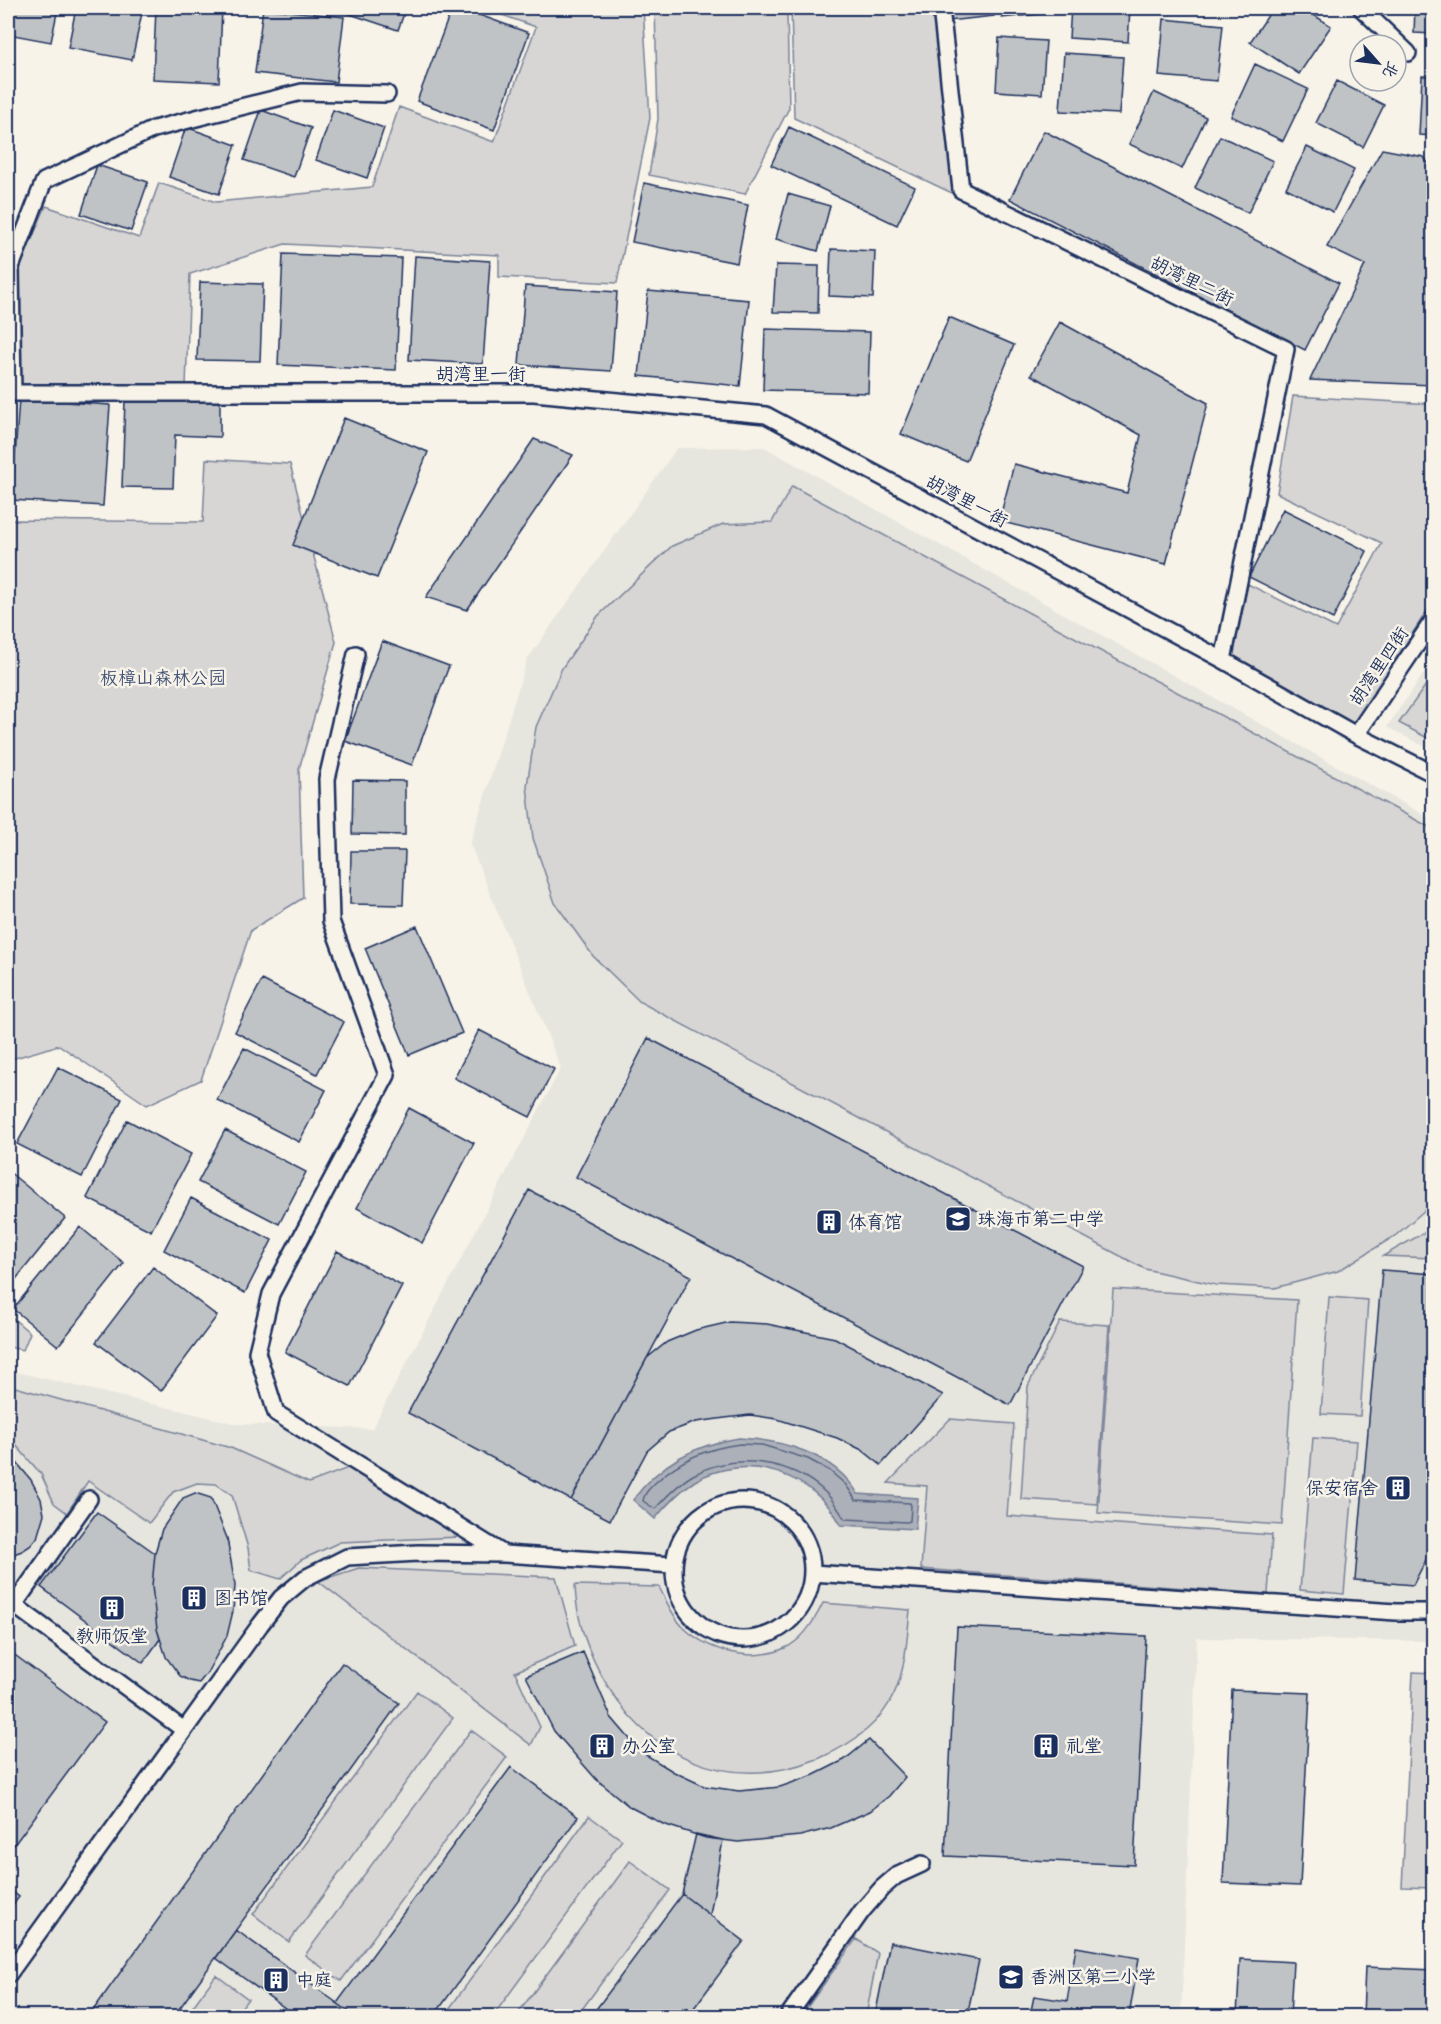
<svg xmlns="http://www.w3.org/2000/svg" width="1441" height="2024" font-family="Dekko,'LXGW WenKai TC',sans-serif">
  <rect width="100%" height="100%" fill="#f7f3e8"/>
  <filter id="ink" filterUnits="userSpaceOnUse"><feTurbulence type="fractalNoise" baseFrequency=".0167" numOctaves="2"/><feDisplacementMap in="SourceGraphic" scale="12" xChannelSelector="R" yChannelSelector="G"/><feConvolveMatrix kernelMatrix="1 2 1 2 8 2 1 2 1" color-interpolation-filters="sRGB"/></filter>
  <g filter="url(#ink)">
    <!-- built -->
    <path fill="#e6e5de" d="M 764,447 L 1433,820 L 1433,1641 L 1197,1638 L 1181,2016 L 8,2016 L 8,1370 L 237,1424 L 372,1429 L 561,1068 L 470,844 L 527,660 L 677,448 Z
      M 1433,660 L 1433,751 L 1387,727 Z"/>
    <!-- green -->
    <path fill="#d7d6d4" stroke="#798299" stroke-width="1.5" d="M 482,8 L 643,8 L 650,118 L 617,283 L 499,277 L 499,255 L 285,244 L 190,274 L 186,387 L 20,388 L 20,266 L 46,206 L 139,238 L 159,183 L 216,202 L 372,187 L 399,107 L 494,142 L 536,27 Z
      M 655,8 L 787,8 L 789,108 L 745,194 L 649,175 L 658,119 Z
      M 791,8 L 933,8 L 954,194 L 794,118 Z
      M 1293,396 L 1433,404 L 1433,601 L 1353,727 L 1233,656 L 1248,584 L 1336,628 L 1382,543 L 1277,493 Z
      M 206,459 L 290,464 L 336,642 L 299,769 L 303,898 L 251,930 L 201,1080 L 147,1105 L 59,1045 L 8,1060 L 8,520 L 203,522 Z
      M 792,486 L 1433,829 L 1433,1203 L 1395,1236 L 1338,1271 L 1275,1288 L 1216,1285 L 1145,1269 L 640,1002 L 593,956 L 555,903 L 533,838 L 527,786 L 536,727 L 562,668 L 598,616 L 672,546 L 723,524 L 772,522 Z
      M 1433,675 L 1433,741 L 1399,723 Z
      M 1433,1225 L 1433,1258 L 1383,1256 L 1429,1230 Z
      M 1113,1289 L 1297,1300 L 1282,1525 L 1098,1513 Z
      M 1329,1297 L 1368,1300 L 1360,1416 L 1321,1414 Z
      M 8,1314 L 30,1333 L 23,1350 L 8,1347 Z
      M 1060,1322 L 1109,1325 L 1097,1504 L 1021,1499 L 1028,1386 Z
      M 8,1385 L 231,1448 L 309,1483 L 348,1468 L 459,1537 L 340,1542 L 301,1560 L 280,1579 L 251,1570 L 248,1548 L 232,1495 L 216,1484 L 197,1483 L 173,1492 L 149,1523 L 88,1481 L 67,1513 L 54,1503 L 41,1474 L 8,1436 Z
      M 950,1419 L 1014,1424 L 1007,1516 L 1272,1535 L 1268,1594 L 921,1569 L 927,1486 L 888,1483 Z
      M 1313,1438 L 1357,1441 L 1344,1594 L 1300,1590 Z
      M 359,1568 L 556,1577 L 575,1646 L 515,1672 L 540,1727 L 531,1745 L 318,1581 Z
      M 575,1585 L 659,1587 C 666,1600 672,1616 683,1627 C 709,1652 752,1663 785,1648 C 803,1640 815,1620 823,1603 L 910,1610 C 907,1638 906,1668 894,1694 C 880,1725 850,1745 820,1758 C 728,1795 644,1757 599,1671 C 585,1644 576,1616 575,1585 Z
      M 1413,1672 L 1433,1673 L 1433,1888 L 1402,1887 Z
      M 417,1691 L 453,1718 L 289,1942 L 253,1914 Z
      M 471,1730 L 507,1757 L 341,1981 L 305,1955 Z
      M 589,1816 L 622,1840 L 493,2016 L 444,2016 Z
      M 630,1861 L 670,1890 L 577,2016 L 516,2016 Z
      M 856,1939 L 878,1953 L 866,2016 L 801,2016 Z
      M 216,1975 L 248,1999 L 235,2016 L 186,2016 Z"/>
    <!-- water -->
    <path fill="#acb0b9" stroke="#727c95" stroke-width="1.5" d="M 739,1438 C 783,1440 834,1454 858,1494 L 918,1498 L 915,1529 L 841,1525 C 814,1474 747,1451 695,1481 C 679,1491 667,1504 655,1519 L 633,1500 C 660,1463 694,1445 739,1438 Z"/>
    <g fill="none" stroke-linecap="round" stroke-linejoin="round">
      <!-- shore -->
      <path stroke="#556382" stroke-width="1.5" d="M 740,1444 L 762,1445 L 808,1459 L 830,1471 L 846,1485 L 856,1500 L 910,1503 L 911,1506 L 910,1521 L 907,1522 L 845,1519 C 839,1511 834,1501 826,1493 C 792,1460 734,1452 693,1475 C 678,1484 666,1497 655,1509 L 643,1501 C 644,1493 650,1488 656,1482 C 680,1459 708,1448 740,1444 Z"/>
    </g>
    <!-- building -->
    <path fill="#c0c3c5" stroke="#1b2f5e" stroke-width="1.5" d="M 8,8 L 58,8 L 51,42 L 8,34 Z
      M 76,8 L 143,8 L 132,60 L 68,48 Z
      M 156,8 L 222,8 L 219,82 L 153,79 Z
      M 263,8 L 344,17 L 336,82 L 255,73 Z
      M 332,8 L 406,8 L 398,30 Z
      M 452,8 L 460,8 L 529,33 L 494,130 L 417,101 Z
      M 947,8 L 994,8 L 994,16 L 948,21 Z
      M 1001,8 L 1060,8 L 1060,12 L 1002,18 Z
      M 1071,8 L 1130,8 L 1128,42 L 1069,38 Z
      M 1273,8 L 1303,8 L 1331,26 L 1299,74 L 1250,42 Z
      M 1415,8 L 1434,8 L 1434,34 L 1414,33 Z
      M 1164,19 L 1223,25 L 1217,81 L 1159,76 Z
      M 999,38 L 1046,41 L 1042,94 L 996,91 Z
      M 1064,53 L 1123,57 L 1119,114 L 1060,111 Z
      M 1255,64 L 1308,89 L 1283,141 L 1231,116 Z
      M 1422,76 L 1434,76 L 1434,136 L 1419,135 Z
      M 1337,81 L 1384,105 L 1363,147 L 1316,123 Z
      M 1154,92 L 1206,117 L 1182,169 L 1129,144 Z
      M 261,110 L 311,128 L 294,177 L 244,160 Z
      M 333,110 L 384,128 L 367,178 L 316,160 Z
      M 186,127 L 236,145 L 219,194 L 169,177 Z
      M 789,127 L 915,187 L 897,225 L 771,165 Z
      M 1044,131 L 1339,283 L 1305,350 L 1010,199 Z
      M 1220,136 L 1273,161 L 1248,213 L 1195,188 Z
      M 1307,147 L 1354,170 L 1333,212 L 1286,188 Z
      M 1382,149 L 1424,157 L 1434,173 L 1434,385 L 1310,380 L 1365,265 L 1327,247 Z
      M 97,165 L 148,182 L 131,231 L 81,214 Z
      M 644,183 L 748,205 L 737,263 L 632,242 Z
      M 788,194 L 830,206 L 818,251 L 776,239 Z
      M 831,249 L 875,251 L 873,298 L 829,296 Z
      M 283,254 L 401,258 L 396,370 L 278,365 Z
      M 415,256 L 490,261 L 483,364 L 409,360 Z
      M 776,265 L 819,266 L 818,313 L 773,312 Z
      M 200,282 L 263,284 L 260,361 L 197,360 Z
      M 525,286 L 617,292 L 611,371 L 519,365 Z
      M 648,291 L 749,300 L 740,386 L 639,376 Z
      M 949,317 L 1014,345 L 966,461 L 901,434 Z
      M 1060,322 L 1208,403 L 1166,564 L 999,521 L 1014,464 L 1127,493 L 1141,435 L 1031,375 Z
      M 765,329 L 870,332 L 868,393 L 763,390 Z
      M 19,399 L 110,405 L 103,506 L 12,500 Z
      M 125,400 L 220,402 L 220,437 L 175,435 L 173,488 L 122,487 Z
      M 344,418 L 428,452 L 377,578 L 293,545 Z
      M 534,439 L 573,455 L 467,610 L 426,597 Z
      M 1283,509 L 1367,551 L 1333,619 L 1249,577 Z
      M 382,641 L 449,666 L 412,765 L 345,741 Z
      M 353,780 L 405,781 L 405,835 L 352,834 Z
      M 351,851 L 405,851 L 403,905 L 350,904 Z
      M 417,926 L 462,1033 L 409,1055 L 365,948 Z
      M 262,980 L 344,1022 L 317,1074 L 235,1032 Z
      M 479,1030 L 554,1069 L 530,1117 L 454,1078 Z
      M 648,1038 L 1083,1266 L 1010,1405 L 576,1177 Z
      M 244,1048 L 326,1090 L 299,1142 L 217,1100 Z
      M 58,1067 L 122,1099 L 82,1177 L 17,1144 Z
      M 409,1108 L 474,1143 L 422,1243 L 357,1208 Z
      M 127,1120 L 191,1154 L 151,1231 L 87,1198 Z
      M 225,1130 L 306,1172 L 279,1224 L 198,1182 Z
      M 8,1171 L 65,1218 L 8,1289 Z
      M 529,1190 L 691,1276 L 571,1500 L 408,1413 Z
      M 191,1198 L 272,1240 L 245,1293 L 164,1250 Z
      M 80,1227 L 124,1263 L 58,1346 L 13,1309 Z
      M 337,1251 L 402,1286 L 350,1386 L 285,1352 Z
      M 153,1267 L 217,1316 L 161,1391 L 96,1342 Z
      M 1382,1270 L 1434,1274 L 1434,1550 L 1429,1554 L 1413,1585 L 1355,1580 Z
      M 730,1322 L 767,1324 L 835,1338 L 943,1395 L 881,1465 L 862,1450 L 837,1438 L 777,1419 L 750,1415 L 725,1418 L 696,1422 L 669,1432 L 647,1451 L 610,1520 L 571,1500 L 647,1358 L 667,1342 L 696,1330 Z
      M 8,1452 L 31,1480 L 41,1499 L 44,1514 L 37,1538 L 30,1546 L 22,1551 L 8,1556 Z
      M 195,1493 L 211,1498 L 227,1538 L 235,1585 L 233,1611 L 227,1636 L 207,1673 L 199,1683 L 190,1681 L 180,1676 L 166,1657 L 157,1629 L 152,1586 L 155,1553 L 162,1529 L 183,1498 Z
      M 97,1512 L 155,1553 L 152,1586 L 157,1629 L 160,1639 L 143,1663 L 41,1587 Z
      M 957,1627 L 1146,1636 L 1134,1865 L 945,1856 Z
      M 8,1650 L 105,1722 L 8,1853 Z
      M 583,1652 L 611,1717 L 628,1737 L 646,1755 L 674,1772 L 704,1786 L 739,1791 L 780,1787 L 814,1775 L 844,1760 L 869,1740 L 905,1777 L 889,1796 L 870,1811 L 831,1828 L 800,1836 L 738,1842 L 706,1838 L 663,1824 L 630,1807 L 596,1779 L 554,1731 L 526,1676 Z
      M 342,1663 L 399,1703 L 174,2016 L 89,2016 Z
      M 1232,1690 L 1310,1693 L 1300,1886 L 1223,1883 Z
      M 511,1767 L 578,1817 L 434,2016 L 355,2016 L 337,2003 Z
      M 696,1834 L 723,1840 L 710,1915 L 682,1894 Z
      M 8,1888 L 19,1897 L 8,1912 Z
      M 682,1894 L 744,1941 L 688,2016 L 591,2016 Z
      M 236,1930 L 337,2003 L 355,2016 L 296,2016 L 216,1958 Z
      M 890,1942 L 979,1960 L 967,2016 L 875,2016 Z
      M 1076,1947 L 1139,1958 L 1129,2016 L 1030,2016 L 1034,1996 L 1067,2001 Z
      M 1240,1959 L 1293,1962 L 1290,2016 L 1237,2016 Z
      M 1365,1967 L 1434,1970 L 1434,2016 L 1363,2016 Z"/>
    <g fill="none" stroke-linecap="round" stroke-linejoin="round">
      <defs>
        <path id="service" d="M 941,8 L 961,190 L 1286,349 L 1223,660
          M 1361,8 L 1408,53
          M 387,94 L 302,92 L 204,116 L 154,129 L 44,181 L 11,267 L 13,393 L 534,393 L 766,415 L 1223,660 L 1356,735 L 1434,774
          M 356,654 L 327,779 L 331,921 L 387,1075 L 271,1294 L 257,1352 L 276,1413 L 504,1554 L 673,1565
          M 1356,735 L 1434,619
          M 89,1499 L 14,1605 L 184,1730
          M674 1570a69 69 0 1 1 138 0a69 69 0 1 1-138 0Z
          M 812,1573 L 1396,1612 L 1434,1612
          M 8,1975 L 260,1625 L 281,1598 L 305,1578 L 347,1557 L 418,1553 L 504,1554
          M 788,2016 L 862,1911 L 882,1888 L 896,1876 L 922,1864"/>
      </defs>
      <!-- service casing -->
      <use href="#service" stroke="#1b2f5e" stroke-width="20"/>
      <!-- service -->
      <use href="#service" stroke="#f7f3e8" stroke-width="15"/>
    </g>
  </g>
  <!-- icons -->
  <defs>
    <symbol id="school-square" viewBox="-11 -11 22 22"><rect x="-9" y="-9" width="18" height="18" rx="4" fill="#1b2f5e" stroke="#f7f3e8"/><path d="M0-5L7-2L0 1L-7-2ZM-4 1L0 2.5L4 1V4Q0 6-4 4Z" fill="#fff"/></symbol>
    <symbol id="building-square" viewBox="-11 -11 22 22"><rect x="-9" y="-9" width="18" height="18" rx="4" fill="#1b2f5e" stroke="#f7f3e8"/><path d="M-4-6H4V6H1V3H-1V6H-4ZM-2.5-4.3h1.7v1.8h-1.7ZM.8-4.3h1.7v1.8H.8ZM-2.5-1h1.7V.8h-1.7ZM.8-1h1.7V.8H.8Z" fill="#fff"/></symbol>
  </defs>
  <g fill-rule="evenodd">
    <use href="#school-square" x="943" y="1204" width="30" height="30"/>
    <use href="#building-square" x="814" y="1207" width="30" height="30"/>
    <use href="#building-square" x="1383" y="1473" width="30" height="30"/>
    <use href="#building-square" x="179" y="1583" width="30" height="30"/>
    <use href="#building-square" x="97" y="1593" width="30" height="30"/>
    <use href="#building-square" x="587" y="1731" width="30" height="30"/>
    <use href="#building-square" x="1031" y="1731" width="30" height="30"/>
    <use href="#school-square" x="996" y="1962" width="30" height="30"/>
    <use href="#building-square" x="261" y="1965" width="30" height="30"/>
  </g>
  <g text-anchor="middle" stroke-width="5" stroke-linejoin="round" paint-order="stroke">
    <!-- street labels -->
    <g font-size="18" fill="#1b2f5e" stroke="#f7f3e8">
      <text transform="translate(1192 281) rotate(26)" y="6">胡湾里二街</text>
      <text x="481" y="380">胡湾里一街</text>
      <text transform="translate(967 501) rotate(28)" y="6">胡湾里一街</text>
      <text transform="translate(1379 666) rotate(-56)" y="6">胡湾里四街</text>
    </g>
    <!-- park labels -->
    <g font-size="18" fill="#415076" stroke="#f7f3e8">
      <text x="163" y="684">板樟山森林公园</text>
    </g>
    <!-- poi labels -->
    <g font-size="18" fill="#1b2f5e" stroke="#f7f3e8" text-anchor="start">
      <text x="978" y="1225">珠海市第二中学</text>
      <text x="848" y="1228">体育馆</text>
      <text x="1378" y="1494" text-anchor="end">保安宿舍</text>
      <text x="214" y="1604">图书馆</text>
      <text x="112" y="1642" text-anchor="middle">教师饭堂</text>
      <text x="622" y="1752">办公室</text>
      <text x="1066" y="1752">礼堂</text>
      <text x="1030" y="1983">香洲区第二小学</text>
      <text x="296" y="1986">中庭</text>
    </g>
  </g>
  <!-- margin -->
  <rect width="1441" height="2024" fill="none" stroke="#f7f3e8" stroke-width="30"/>
  <rect x="15" y="15" width="1411" height="1994" fill="none" stroke="#1b2f5e" stroke-width="2" filter="url(#ink)"/>
  <!-- north arrow -->
  <g transform="translate(1378 63) rotate(118)"><circle r="28" fill="#f7f3e8" stroke="#9fa5b1" stroke-width="1.5"/>
  <path d="M0-4.5L10 22L0 15L-10 22Z" fill="#1b2f5e"/>
  <text y="-9" font-size="16" font-weight="bold" text-anchor="middle" fill="#1b2f5e">北</text>
  </g>
</svg>
